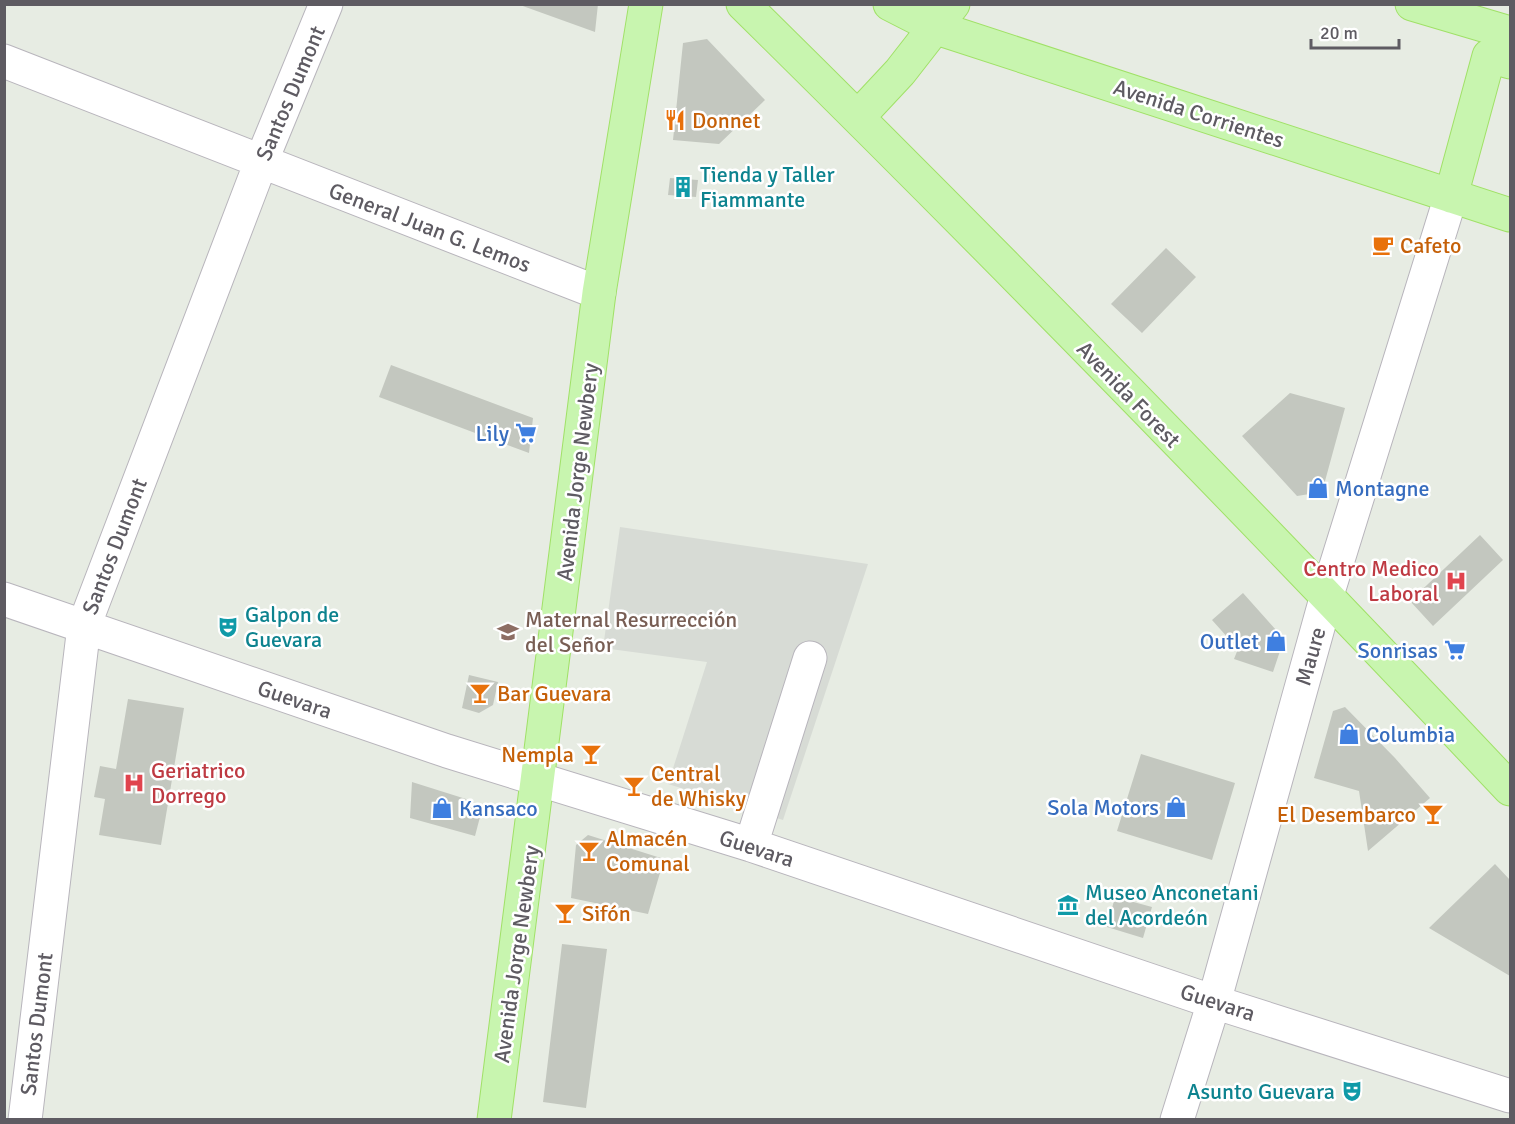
<svg xmlns="http://www.w3.org/2000/svg" width="1515" height="1124" font-family="Signika,sans-serif">
  <rect width="100%" height="100%" fill="#e7ece3"/>
  <!-- industrial -->
  <path fill="#d7dbd5" d="M 620,527 L 868,564 L 783,820 L 668,784 L 707,662 L 603,648 Z"/>
  <!-- building -->
  <path fill="#c3c7bf" d="M 598,4 L 595,32 L 520,5 L 520,4 Z
    M 707,39 L 765,100 L 719,144 L 673,140 L 683,43 Z
    M 670,178 L 698,180 L 696,197 L 668,195 Z
    M 1166,248 L 1196,277 L 1142,333 L 1111,304 Z
    M 391,365 L 533,418 L 529,453 L 379,397 Z
    M 1290,393 L 1345,408 L 1322,492 L 1297,496 L 1242,436 Z
    M 1480,535 L 1503,560 L 1433,626 L 1410,601 Z
    M 1243,593 L 1284,639 L 1273,672 L 1234,659 L 1238,649 L 1212,620 Z
    M 469,675 L 498,682 L 493,705 L 479,713 L 462,708 Z
    M 128,699 L 184,708 L 161,845 L 99,835 L 105,799 L 94,797 L 100,766 L 116,769 Z
    M 1345,707 L 1395,758 L 1430,798 L 1368,851 L 1359,791 L 1314,778 L 1333,711 Z
    M 1141,754 L 1235,783 L 1212,860 L 1117,831 Z
    M 412,782 L 466,799 L 480,817 L 475,836 L 410,818 Z
    M 588,835 L 664,859 L 648,914 L 571,898 L 576,845 Z
    M 1495,864 L 1510,880 L 1510,976 L 1429,928 Z
    M 1115,897 L 1152,907 L 1143,938 L 1107,927 Z
    M 562,944 L 607,949 L 586,1108 L 543,1102 Z"/>
  <g fill="none" stroke-linecap="round" stroke-linejoin="round">
    <defs>
      <path id="minor" d="M 4,61 L 599,293
        M 4,599 L 447,751 L 751,845 L 1214,1002 L 1510,1096
        M 751,845 L 810,658
        M 25,1120 L 84,626 L 261,162 L 326,4
        M 1177,1120 L 1214,1002 L 1327,595 L 1451,196"/>
      <path id="major" d="M 743,4 C 1004,261 1259,523 1510,789
        M 890,4 L 937,28 L 1510,215
        M 1412,4 L 1510,33
        M 858,117 L 900,72 L 953,4
        M 1451,196 L 1489,56 L 1510,62
        M 494,1120 L 599,293 L 646,4"/>
    </defs>
    <!-- minor casing -->
    <use href="#minor" stroke="#b8b5bc" stroke-width="35"/>
    <!-- major casing -->
    <use href="#major" stroke="#a0e167" stroke-width="35"/>
    <!-- minor -->
    <use href="#minor" stroke="#fff" stroke-width="33"/>
    <!-- major -->
    <use href="#major" stroke="#c8f5af" stroke-width="33"/>
  </g>
  <!-- icons -->
  <defs>
    <symbol id="restaurant-bare" viewBox="-9 -9 18 18"><path d="M-5-6h1v4h1v-4h1v4h1v-4h1v5L-1.5 .5V6h-2V.5L-5-1ZM5-6V6H3V1.5H1.5Q1.5-4 5-6Z" fill="#e8710a" stroke="#fff" stroke-width="2.5" paint-order="stroke"/></symbol>
    <symbol id="building-bare" viewBox="-9 -9 18 18"><path d="M-4-6H4V6H1V3H-1V6H-4ZM-2.5-4.3h1.7v1.8h-1.7ZM.8-4.3h1.7v1.8H.8ZM-2.5-1h1.7V.8h-1.7ZM.8-1h1.7V.8H.8Z" fill="#0f9aa8" stroke="#fff" stroke-width="2.5" paint-order="stroke"/></symbol>
    <symbol id="cafe-bare" viewBox="-9 -9 18 18"><path d="M-5.5-4.5H6V0H3Q3 3.5 0 3.5H-2.5Q-5.5 3.5-5.5 0ZM3-3.2v2h1.7v-2ZM-6 4.5H4V6H-6Z" fill="#e8710a" stroke="#fff" stroke-width="2.5" paint-order="stroke"/></symbol>
    <symbol id="supermarket-bare" viewBox="-9 -9 18 18"><path d="M-6-5.5h2.5l.6 2H6L4.5 2H-2.5L-4.4-4H-6ZM-1.5 3.2a1.3 1.3 0 1 0 .1 0ZM3 3.2a1.3 1.3 0 1 0 .1 0Z" fill="#3f7fe0" stroke="#fff" stroke-width="2.5" paint-order="stroke"/></symbol>
    <symbol id="shop-bare" viewBox="-9 -9 18 18"><path d="M-5-2.5h2.3a2.7 3.5 0 0 1 5.4 0H5L5.5 6h-11ZM-1.5-2.5h3a1.5 2.3 0 0 0-3 0Z" fill="#3f7fe0" stroke="#fff" stroke-width="2.5" paint-order="stroke"/></symbol>
    <symbol id="hospital-bare" viewBox="-9 -9 18 18"><path d="M-5-5h3v3.5h4V-5h3V5h-3V1.5h-4V5h-3Z" fill="#e0444e" stroke="#fff" stroke-width="2.5" paint-order="stroke"/></symbol>
    <symbol id="theatre-bare" viewBox="-9 -9 18 18"><path d="M-5-5.5Q0-4 5-5.5V0Q5 5 0 6Q-5 5-5 0ZM-3.3-2.5H-1v1.5H-3.3ZM1-2.5H3.3v1.5H1ZM-2.8 1Q0 5.5 2.8 1Z" fill="#0f9aa8" stroke="#fff" stroke-width="2.5" paint-order="stroke"/></symbol>
    <symbol id="school-bare" viewBox="-9 -9 18 18"><path d="M0-5L7-2L0 1L-7-2ZM-4 1L0 2.5L4 1V4Q0 6-4 4Z" fill="#8d6e63" stroke="#fff" stroke-width="2.5" paint-order="stroke"/></symbol>
    <symbol id="bar-bare" viewBox="-9 -9 18 18"><path d="M-6-5H6L.8 .8V4.5H3.5V6h-7V4.5H-.8V.8Z" fill="#e8710a" stroke="#fff" stroke-width="2.5" paint-order="stroke"/></symbol>
    <symbol id="museum-bare" viewBox="-9 -9 18 18"><path d="M0-6L6-3V-2H-6V-3ZM-5-1h2V3h-2ZM-1-1h2V3h-2ZM3-1h2V3H3ZM-6 4H6V6H-6Z" fill="#0f9aa8" stroke="#fff" stroke-width="2.5" paint-order="stroke"/></symbol>
  </defs>
  <g fill-rule="evenodd">
    <use href="#restaurant-bare" x="660" y="105" width="30" height="30"/>
    <use href="#building-bare" x="668" y="172" width="30" height="30"/>
    <use href="#cafe-bare" x="1368" y="230" width="30" height="30"/>
    <use href="#supermarket-bare" x="511" y="418" width="30" height="30"/>
    <use href="#shop-bare" x="1303" y="473" width="30" height="30"/>
    <use href="#hospital-bare" x="1441" y="566" width="30" height="30"/>
    <use href="#theatre-bare" x="213" y="612" width="30" height="30"/>
    <use href="#school-bare" x="493" y="617" width="30" height="30"/>
    <use href="#shop-bare" x="1261" y="626" width="30" height="30"/>
    <use href="#supermarket-bare" x="1440" y="635" width="30" height="30"/>
    <use href="#bar-bare" x="465" y="678" width="30" height="30"/>
    <use href="#shop-bare" x="1334" y="719" width="30" height="30"/>
    <use href="#bar-bare" x="576" y="739" width="30" height="30"/>
    <use href="#hospital-bare" x="119" y="768" width="30" height="30"/>
    <use href="#bar-bare" x="619" y="771" width="30" height="30"/>
    <use href="#shop-bare" x="1161" y="792" width="30" height="30"/>
    <use href="#shop-bare" x="427" y="793" width="30" height="30"/>
    <use href="#bar-bare" x="1418" y="799" width="30" height="30"/>
    <use href="#bar-bare" x="574" y="836" width="30" height="30"/>
    <use href="#museum-bare" x="1053" y="890" width="30" height="30"/>
    <use href="#bar-bare" x="550" y="898" width="30" height="30"/>
    <use href="#theatre-bare" x="1337" y="1076" width="30" height="30"/>
  </g>
  <g text-anchor="middle" stroke-width="5" stroke-linejoin="round" paint-order="stroke">
    <!-- street labels -->
    <g font-size="22" fill="#5e5b62" stroke="#fff">
      <text transform="translate(290 93) rotate(-67)" y="8">Santos Dumont</text>
      <text transform="translate(1199 113) rotate(18)" y="8">Avenida Corrientes</text>
      <text transform="translate(430 227) rotate(21)" y="8">General Juan G. Lemos</text>
      <text transform="translate(1129 394) rotate(46)" y="8">Avenida Forest</text>
      <text transform="translate(577 472) rotate(-83)" y="8">Avenida Jorge Newbery</text>
      <text transform="translate(114 546) rotate(-69)" y="8">Santos Dumont</text>
      <text transform="translate(1310 656) rotate(-74)" y="8">Maure</text>
      <text transform="translate(295 699) rotate(19)" y="8">Guevara</text>
      <text transform="translate(757 848) rotate(18)" y="8">Guevara</text>
      <text transform="translate(516 954) rotate(-82)" y="8">Avenida Jorge Newbery</text>
      <text transform="translate(1218 1002) rotate(18)" y="8">Guevara</text>
      <text transform="translate(36 1024) rotate(-83)" y="8">Santos Dumont</text>
    </g>
    <!-- food labels -->
    <g font-size="22" fill="#c56008" stroke="#fff" text-anchor="start">
      <text x="692" y="128">Donnet</text>
      <text x="1400" y="253">Cafeto</text>
      <text x="497" y="701">Bar Guevara</text>
      <text x="574" y="762" text-anchor="end">Nempla</text>
      <text x="651" y="781">Central<tspan x="651" dy="25">de Whisky</tspan></text>
      <text x="1416" y="822" text-anchor="end">El Desembarco</text>
      <text x="606" y="846">Almacén<tspan x="606" dy="25">Comunal</tspan></text>
      <text x="582" y="921">Sifón</text>
    </g>
    <!-- culture labels -->
    <g font-size="22" fill="#0d838f" stroke="#fff" text-anchor="start">
      <text x="700" y="182">Tienda y Taller<tspan x="700" dy="25">Fiammante</tspan></text>
      <text x="245" y="622">Galpon de<tspan x="245" dy="25">Guevara</tspan></text>
      <text x="1085" y="900">Museo Anconetani<tspan x="1085" dy="25">del Acordeón</tspan></text>
      <text x="1335" y="1099" text-anchor="end">Asunto Guevara</text>
    </g>
    <!-- shop labels -->
    <g font-size="22" fill="#366cbe" stroke="#fff" text-anchor="end">
      <text x="509" y="441">Lily</text>
      <text x="1335" y="496" text-anchor="start">Montagne</text>
      <text x="1259" y="649">Outlet</text>
      <text x="1438" y="658">Sonrisas</text>
      <text x="1366" y="742" text-anchor="start">Columbia</text>
      <text x="1159" y="815">Sola Motors</text>
      <text x="459" y="816" text-anchor="start">Kansaco</text>
    </g>
    <!-- health labels -->
    <g font-size="22" fill="#be3a42" stroke="#fff" text-anchor="end">
      <text x="1439" y="576">Centro Medico<tspan x="1439" dy="25">Laboral</tspan></text>
      <text x="151" y="778" text-anchor="start">Geriatrico<tspan x="151" dy="25">Dorrego</tspan></text>
    </g>
    <!-- education labels -->
    <g font-size="22" fill="#785e54" stroke="#fff" text-anchor="start">
      <text x="525" y="627">Maternal Resurrección<tspan x="525" dy="25">del Señor</tspan></text>
    </g>
  </g>
  <!-- border -->
  <rect width="1515" height="1124" fill="none" stroke="#5e5b62" stroke-width="12"/>
  <!-- scale -->
  <path d="M1311 39v9h88v-9" fill="none" stroke="#5e5b62" stroke-width="3"/>
  <text x="1320" y="39" font-size="18" fill="#5e5b62" stroke="#ffffff" stroke-width="4.5" paint-order="stroke">20 m</text>
</svg>
